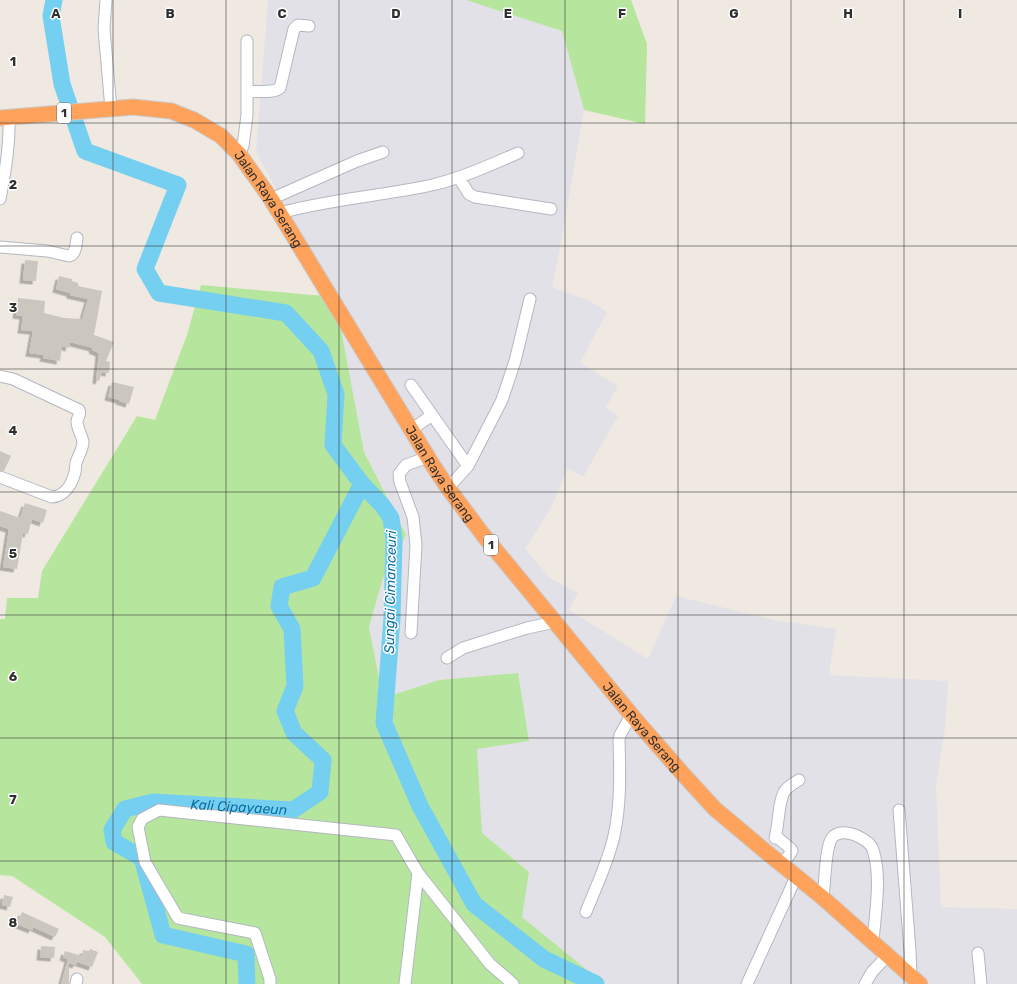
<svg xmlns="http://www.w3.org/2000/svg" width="1017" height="984" font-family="Rubik,sans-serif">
  <defs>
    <filter id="shadow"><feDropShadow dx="-3.5" dy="3.5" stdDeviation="0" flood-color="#0004"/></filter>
  </defs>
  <rect width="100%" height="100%" fill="#efe9e1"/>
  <!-- industrial -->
  <path fill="#e3e1e8" d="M 268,0 L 466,0 L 562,31 L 584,110 L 562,237 L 552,287 L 590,301 L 607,312 L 580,363 L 618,386 L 606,407 L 618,416 L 583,477 L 568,468 L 551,508 L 525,549 L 550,578 L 578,593 L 569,610 L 648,659 L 676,596 L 774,620 L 836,629 L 829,675 L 948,681 L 945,728 L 936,786 L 941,907 L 1017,909 L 1017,984 L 604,984 L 521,917 L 529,872 L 482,833 L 477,749 L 529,740 L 518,674 L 439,680 L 383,698 L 369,627 L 383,578 L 406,535 L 364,452 L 335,297 L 256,152 Z"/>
  <!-- green -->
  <path fill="#b6e59e" d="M 466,0 L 631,0 L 647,44 L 645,124 L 584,110 L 562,31 Z
    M 201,285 L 335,297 L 364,452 L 406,535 L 383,578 L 369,627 L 383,698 L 439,680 L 518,673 L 529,741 L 477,749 L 482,833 L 529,872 L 522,917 L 604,984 L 142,984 L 105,937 L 12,876 L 0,875 L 0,619 L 5,619 L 7,598 L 38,598 L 42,571 L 137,416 L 155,420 L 187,335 Z"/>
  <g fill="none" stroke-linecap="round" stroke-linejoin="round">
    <!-- river -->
    <g stroke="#75cff0" stroke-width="17">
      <path d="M 54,0 L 51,16 L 62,84 L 85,151 L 178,185 L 145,269 L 159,293 L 286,313 L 321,351 L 336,394 L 333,445 L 362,484 L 382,505 L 391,518 L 394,540 L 392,618 L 384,723 L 420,806 L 474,904 L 544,959 L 596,984"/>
      <path id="s1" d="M 247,984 L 246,954 L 163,935 L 142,858 L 114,842 L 112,830 L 125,809 L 153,802 L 293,810 L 320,792 L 323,760 L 294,733 L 285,711 L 295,686 L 292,629 L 279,606 L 282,587 L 313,578 L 362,484"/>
    </g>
  </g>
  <!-- building -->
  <path fill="#cbc7bf" filter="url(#shadow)" d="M 25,260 L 38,261 L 36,281 L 23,280 Z
    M 59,276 L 72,279 L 72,281 L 78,283 L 78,286 L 102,291 L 94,335 L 114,342 L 106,361 L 110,362 L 109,373 L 102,372 L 99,381 L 96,380 L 99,353 L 92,350 L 93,348 L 70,342 L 69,348 L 62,346 L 60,361 L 43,358 L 44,355 L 29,353 L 33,331 L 21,330 L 23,316 L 16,315 L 18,298 L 45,301 L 44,313 L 64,318 L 82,319 L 88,299 L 70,295 L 70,293 L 56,289 Z
    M 112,382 L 134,387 L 129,404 L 119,401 L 120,400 L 108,397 Z
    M 0,451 L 11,456 L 4,471 L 0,470 Z
    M 25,503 L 47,510 L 43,523 L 32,519 L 28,534 L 23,533 L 17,569 L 3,567 L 9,529 L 0,526 L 0,511 L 20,518 Z
    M 4,895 L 13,897 L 10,907 L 2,905 Z
    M 22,912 L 59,929 L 55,937 L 33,927 L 32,930 L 17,924 Z
    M 41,946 L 55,947 L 54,958 L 40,957 Z
    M 90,949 L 98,952 L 92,967 L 77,962 L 76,965 L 69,963 L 69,984 L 61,984 L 68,959 L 63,957 L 65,951 L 82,956 L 83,950 L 89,951 Z"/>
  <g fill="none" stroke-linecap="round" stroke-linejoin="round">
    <defs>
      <path id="minor" d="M 106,0 L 104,29 L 111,109
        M 247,92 C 257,90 272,94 280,88 L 294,29 L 298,25 L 309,26
        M 239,154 L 243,146 L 247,115 L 247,41
        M 459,178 L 469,194 L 475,197 L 551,209
        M 0,199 C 5,172 10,146 9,118
        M 271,199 L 357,161 L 383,152
        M 280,213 C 330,199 382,196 432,185 C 462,178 490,165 518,153
        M 0,247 L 47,251 L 69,256 C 76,254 76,245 77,238
        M 0,376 L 13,379 L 79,410 C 81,415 78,416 77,421 C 77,429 82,435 83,442 C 83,448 79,455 77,460 C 75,464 76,468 75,472 C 72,484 65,496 52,497 L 0,477
        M 411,385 L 468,466
        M 411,430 L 432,415
        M 448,488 L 468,466 L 502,400 L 515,361 L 530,299
        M 411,633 L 416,545 L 413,517 L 400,482 L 399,474 L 406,465 L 428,457
        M 447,658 L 463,648 L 527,628 L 555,622
        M 899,810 L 910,951 L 911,976
        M 782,865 L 792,851 L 791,849 L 778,838 L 775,838 C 779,824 778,803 784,792 C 787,787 794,783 799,780
        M 823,898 C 825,885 825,847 832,838 C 837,831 848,832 855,835 C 862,838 871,843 873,850 C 882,877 875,914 873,942
        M 586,912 C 596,887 608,862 614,836 C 621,804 620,772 619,740 L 620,735 L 632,714
        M 978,953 L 981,984
        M 76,984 L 77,979
        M 270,984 L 270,979 L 255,933 L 178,918 L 145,862 L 138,827 L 142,819 L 159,810 L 396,835 L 418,873
        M 405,984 L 418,873 L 490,964 L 513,984
        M 747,984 L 796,877
        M 865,984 L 872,972 L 888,955"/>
      <g id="highway">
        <path id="s2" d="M 0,118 L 133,107 L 171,111 L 194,120 L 221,136 L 239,154 L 271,199 L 432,464 L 448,488 L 484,536 L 634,718 L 682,773 L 715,809 L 765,851 L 823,898 L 920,984"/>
      </g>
    </defs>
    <!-- minor casing -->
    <use href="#minor" stroke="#b4b7c1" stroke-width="13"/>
    <!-- highway casing -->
    <use href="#highway" stroke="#c9c9c9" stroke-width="17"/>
    <!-- minor -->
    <use href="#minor" stroke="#fff" stroke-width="11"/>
    <!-- highway -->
    <use href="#highway" stroke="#ffa35c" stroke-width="15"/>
  </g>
  <!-- grid -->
  <path fill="none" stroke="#2e2e2e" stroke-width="1" stroke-opacity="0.55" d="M 113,0 L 113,984M 226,0 L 226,984M 339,0 L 339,984M 452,0 L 452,984M 565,0 L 565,984M 678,0 L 678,984M 791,0 L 791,984M 904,0 L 904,984M 0,123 L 1017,123M 0,246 L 1017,246M 0,369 L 1017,369M 0,492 L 1017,492M 0,615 L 1017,615M 0,738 L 1017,738M 0,861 L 1017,861"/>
  <g text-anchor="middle" stroke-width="3" stroke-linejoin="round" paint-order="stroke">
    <!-- shield labels -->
    <g fill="#fff" stroke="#6d6d6d" stroke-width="1">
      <rect x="57" y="103" width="14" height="20" rx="3"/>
      <rect x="484" y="535" width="14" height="20" rx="3"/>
    </g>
    <g font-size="12" font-weight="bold" fill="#2e2e2e">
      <text x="64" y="117">1</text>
      <text x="491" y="549">1</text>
    </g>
    <!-- street labels -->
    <g font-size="13" fill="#2e2e2e" stroke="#fff">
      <text dy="5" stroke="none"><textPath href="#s2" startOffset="307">Jalan Raya Serang</textPath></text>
      <text dy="5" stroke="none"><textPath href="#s2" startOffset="631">Jalan Raya Serang</textPath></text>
      <text dy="5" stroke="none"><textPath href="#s2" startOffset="955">Jalan Raya Serang</textPath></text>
    </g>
    <!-- water labels -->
    <g font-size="14" font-style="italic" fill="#0d6fa3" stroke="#fff">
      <text transform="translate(390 592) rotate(-89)" y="5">Sungai Cimanceuri</text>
      <text dy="5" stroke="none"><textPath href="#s1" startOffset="379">Kali Cipayaeun</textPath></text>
    </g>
  </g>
  <g font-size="13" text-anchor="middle" font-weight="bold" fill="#2e2e2e" stroke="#fff" stroke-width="3" stroke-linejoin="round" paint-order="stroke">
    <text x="56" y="18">A</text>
    <text x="170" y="18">B</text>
    <text x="282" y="18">C</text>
    <text x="396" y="18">D</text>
    <text x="508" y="18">E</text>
    <text x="622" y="18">F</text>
    <text x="734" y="18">G</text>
    <text x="848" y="18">H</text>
    <text x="960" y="18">I</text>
    <text x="13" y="66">1</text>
    <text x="13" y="189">2</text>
    <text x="13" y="312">3</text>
    <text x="13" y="435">4</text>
    <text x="13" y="558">5</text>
    <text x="13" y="681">6</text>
    <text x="13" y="804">7</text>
    <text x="13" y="927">8</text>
  </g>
</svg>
